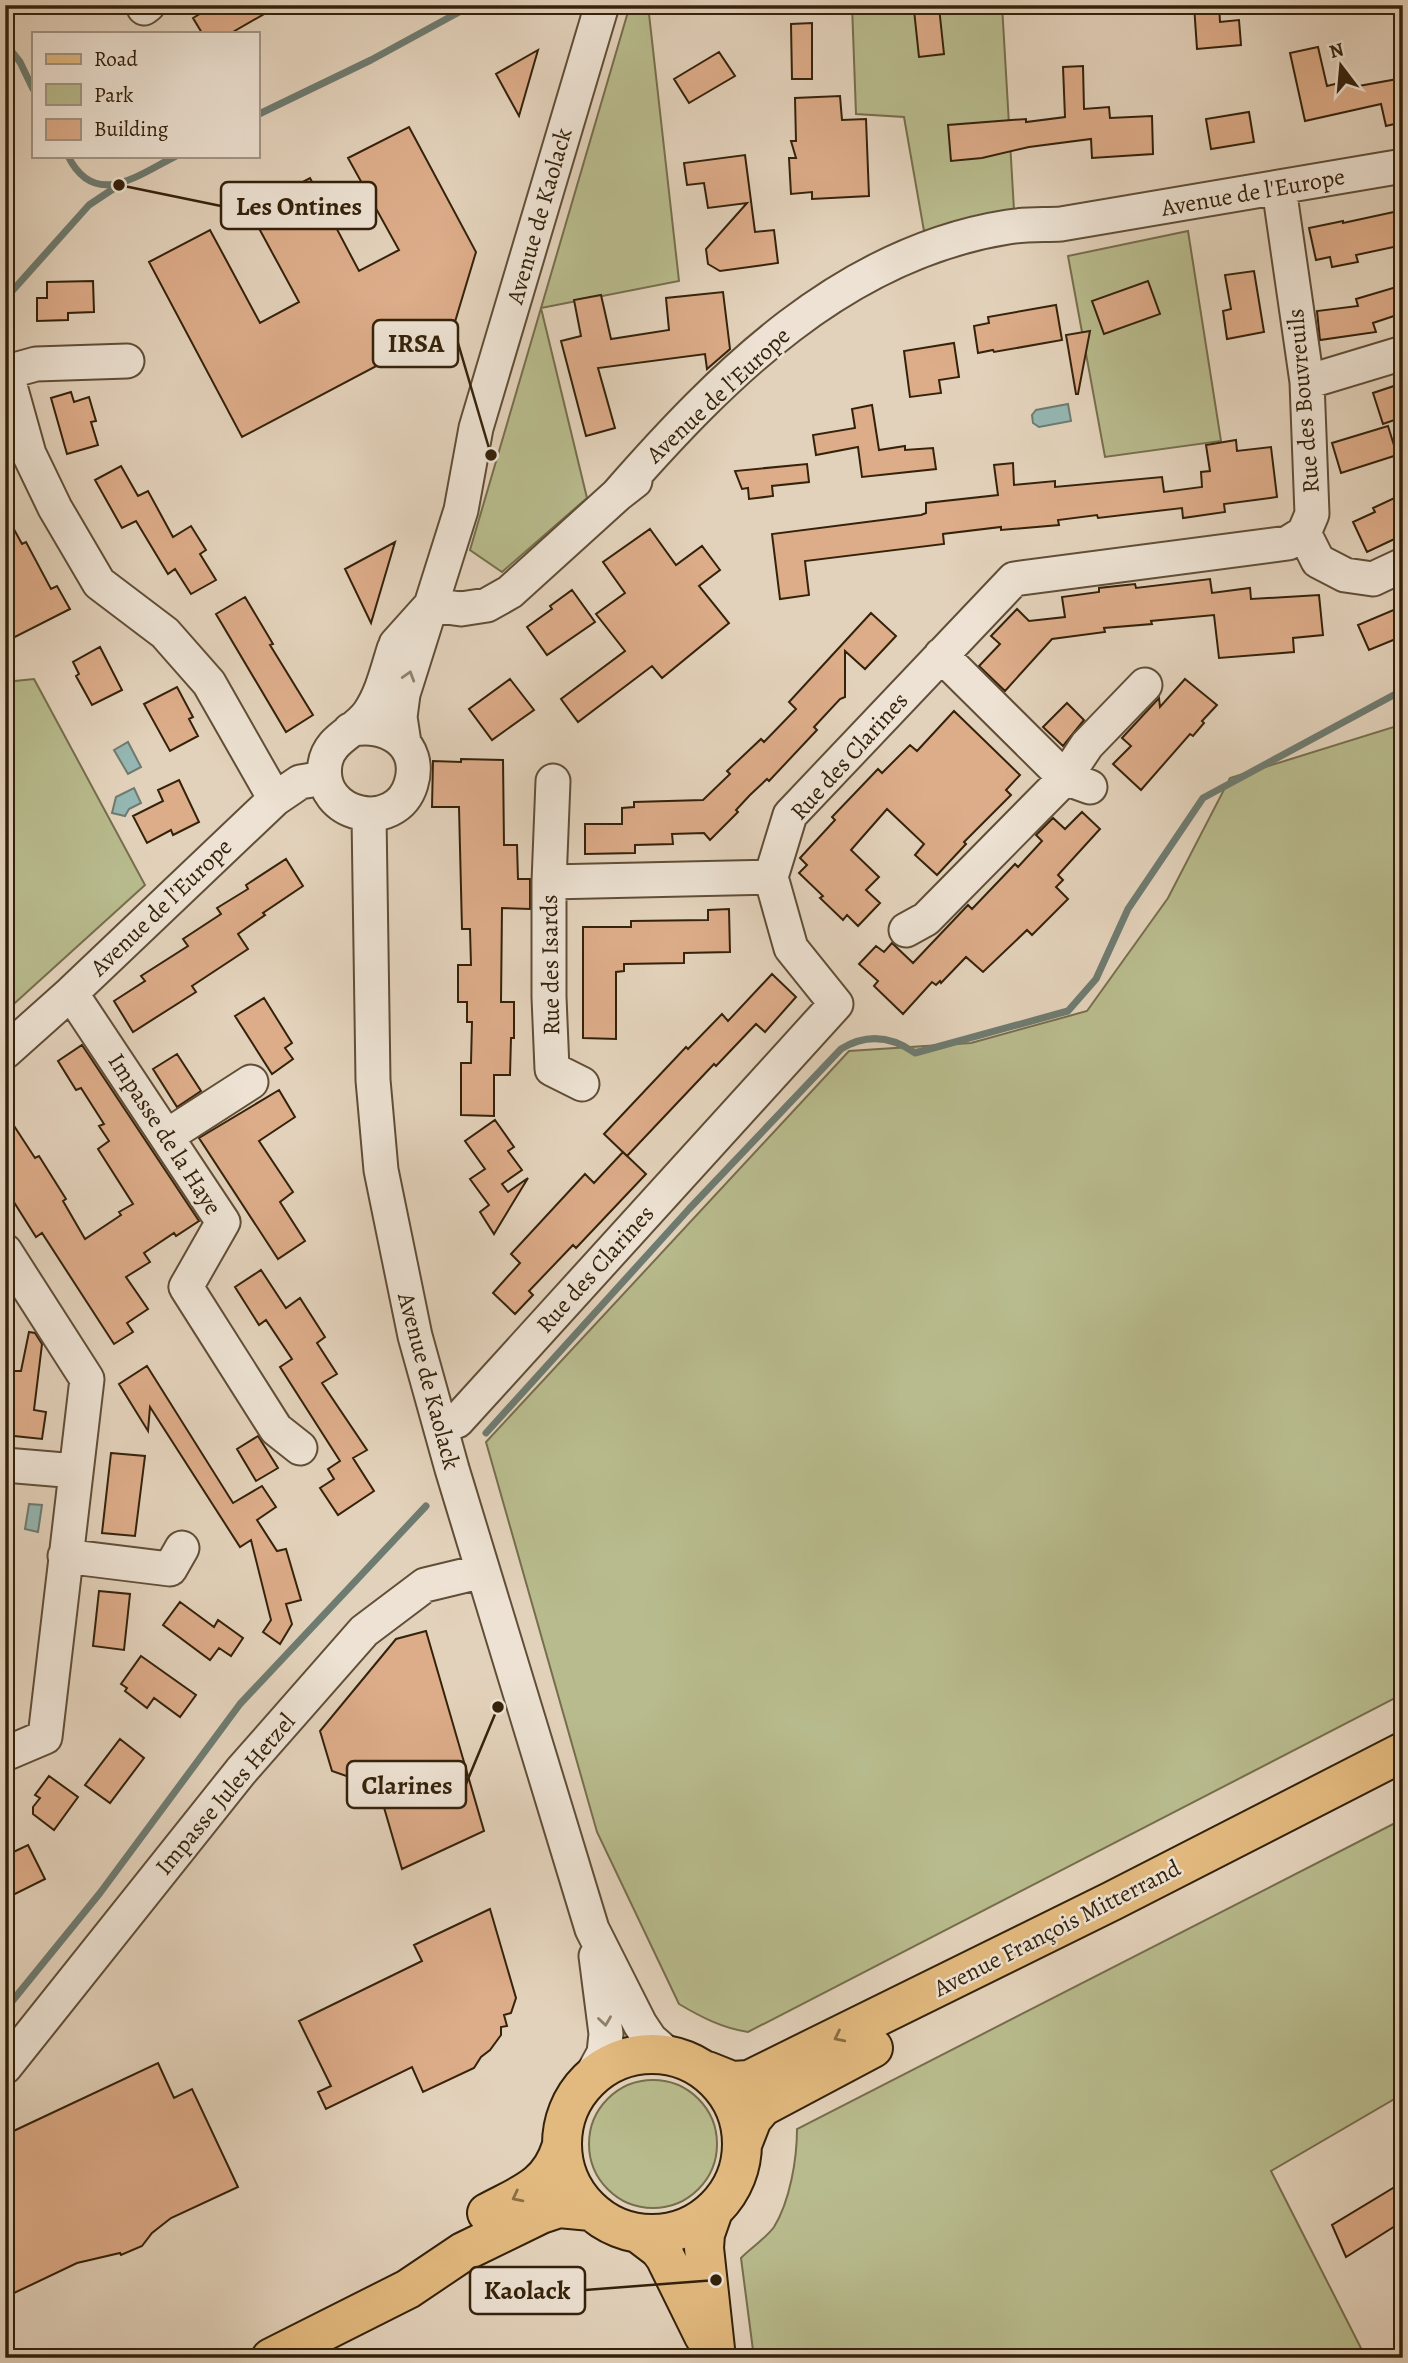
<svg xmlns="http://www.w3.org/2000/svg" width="1408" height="2363" font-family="Alegreya,serif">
  <rect width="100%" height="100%" fill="#e3d2bb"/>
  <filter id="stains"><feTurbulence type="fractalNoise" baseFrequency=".00286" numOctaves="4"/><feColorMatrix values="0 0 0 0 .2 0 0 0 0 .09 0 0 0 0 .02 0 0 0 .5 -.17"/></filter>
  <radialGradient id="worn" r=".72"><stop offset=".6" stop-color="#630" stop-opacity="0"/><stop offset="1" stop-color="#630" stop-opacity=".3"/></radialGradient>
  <!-- green -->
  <path fill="#b8bb8d" stroke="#766e4c" stroke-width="2" d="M 630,5 L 648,5 L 679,281 L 541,308 L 587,498 L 502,572 L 470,550 Z
    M 852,5 L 1002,5 L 1014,210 L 924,231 L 904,117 L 856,114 Z
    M 1188,231 L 1221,441 L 1105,457 L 1068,256 Z
    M 34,679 L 145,885 L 5,1012 L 5,682 Z
    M 1403,724 L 1403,1694 L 748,2032 C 722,2028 701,2017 679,2004 L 597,1832 L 486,1442 L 849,1051 L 971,1043 L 1087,1011 L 1168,898 L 1230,778 Z
    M 1403,1819 L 1403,2094 L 1271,2171 L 1366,2358 L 754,2358 L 741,2258 C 751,2248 766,2238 774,2227 C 790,2201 797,2159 797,2129 Z
    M589 2144a64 64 0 1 1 128 0a64 64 0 1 1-128 0Z"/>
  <!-- water -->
  <path fill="#95b7b3" stroke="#6e7b70" stroke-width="2" d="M 1068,404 L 1071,421 L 1039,427 L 1033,423 L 1032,415 L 1036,410 Z
    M 128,742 L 141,767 L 128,774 L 114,750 Z
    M 134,788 L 141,803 L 129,809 L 125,816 L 112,813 L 116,797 Z
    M 29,1504 L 42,1505 L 38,1532 L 25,1529 Z"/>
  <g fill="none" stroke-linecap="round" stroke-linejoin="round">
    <!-- stream -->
    <path stroke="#6e7b70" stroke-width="7" d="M 5,43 L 20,62 L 33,89
      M 257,115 L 371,60 L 472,5
      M 68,156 C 95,210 138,175 176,156
      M 5,299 L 89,205 L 119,185
      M 486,1433 L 689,1209 L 841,1049 C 867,1033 891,1036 915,1053 L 1068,1011 L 1096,979 L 1128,909 L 1203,798 L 1403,690
      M 5,2010 L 100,1893 L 240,1704 L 426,1506"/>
  </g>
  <!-- building -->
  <path fill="#ddac89" stroke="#34220b" stroke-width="2" d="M 215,5 L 280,5 L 231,33 L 202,33 L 193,18 Z
    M 1194,5 L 1219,5 L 1220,22 L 1239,20 L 1241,45 L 1197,49 Z
    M 939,7 L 944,54 L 919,57 L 914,10 Z
    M 812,23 L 812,79 L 792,79 L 791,24 Z
    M 1318,47 L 1327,86 L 1351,80 L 1353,87 L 1403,78 L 1403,122 L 1386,126 L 1381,104 L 1305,121 L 1290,53 Z
    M 538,50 L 519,116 L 496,74 Z
    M 719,52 L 735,76 L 689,103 L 674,79 Z
    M 1083,66 L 1084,109 L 1109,107 L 1110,118 L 1152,116 L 1153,154 L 1092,158 L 1091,139 L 1029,147 L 982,158 L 951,161 L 948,125 L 1026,119 L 1026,122 L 1065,117 L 1063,67 Z
    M 840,96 L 842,120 L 866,119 L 869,196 L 812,199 L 812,192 L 791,194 L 789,158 L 796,158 L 791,141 L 796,141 L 795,98 Z
    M 1249,112 L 1254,142 L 1211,149 L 1206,119 Z
    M 409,127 L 476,252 L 454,325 L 242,437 L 149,262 L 210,230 L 260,323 L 299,302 L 249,210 L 310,178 L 359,271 L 399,250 L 348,158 Z
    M 745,155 L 755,232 L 774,230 L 778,263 L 720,271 L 708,264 L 706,249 L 747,203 L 708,208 L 704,183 L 687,185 L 684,163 Z
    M 1403,210 L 1403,245 L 1356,255 L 1358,262 L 1332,267 L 1330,257 L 1316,260 L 1309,228 L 1343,221 L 1343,223 Z
    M 1254,271 L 1264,332 L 1227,339 L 1223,311 L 1231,309 L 1225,275 Z
    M 93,281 L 94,312 L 68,313 L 68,320 L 37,321 L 37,298 L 47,298 L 47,282 Z
    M 1148,281 L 1160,314 L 1104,334 L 1092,301 Z
    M 1403,285 L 1403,313 L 1373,323 L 1376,332 L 1320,340 L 1317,311 L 1358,306 L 1356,299 Z
    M 723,292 L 730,349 L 707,369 L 705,354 L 598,368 L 615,428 L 586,436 L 561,341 L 581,336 L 574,300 L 601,295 L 611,339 L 669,330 L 666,298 Z
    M 1056,305 L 1062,340 L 994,352 L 993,350 L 978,353 L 974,326 L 989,323 L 988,317 Z
    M 1090,331 L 1078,394 L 1076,394 L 1066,335 Z
    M 954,343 L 959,377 L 939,380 L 941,393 L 910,397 L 904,351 Z
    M 1403,383 L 1403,417 L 1383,424 L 1373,393 Z
    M 71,392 L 74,402 L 89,397 L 96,421 L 91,422 L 98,445 L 67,454 L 51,398 Z
    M 872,405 L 879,450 L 905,446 L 905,450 L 933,448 L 936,469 L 862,477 L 858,447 L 816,455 L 813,435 L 855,428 L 852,409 Z
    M 1388,426 L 1397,455 L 1341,473 L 1332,443 Z
    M 1236,440 L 1237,451 L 1271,447 L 1277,497 L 1224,504 L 1225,512 L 1183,518 L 1182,508 L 1098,518 L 1097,515 L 1058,520 L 1059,525 L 1001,530 L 1001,527 L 943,534 L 944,544 L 805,561 L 809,595 L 780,599 L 772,534 L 921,515 L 926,513 L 926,503 L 998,495 L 994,465 L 1013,463 L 1014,485 L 1055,481 L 1055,487 L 1162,477 L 1164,492 L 1202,487 L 1201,472 L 1210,471 L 1206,445 Z
    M 807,464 L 809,482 L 772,486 L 773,496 L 749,499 L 748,488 L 742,489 L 735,471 Z
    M 121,466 L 138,496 L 148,491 L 173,537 L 191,526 L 206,550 L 200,554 L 216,580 L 191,594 L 175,569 L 168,574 L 136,521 L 122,528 L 95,480 Z
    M 1403,494 L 1403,535 L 1367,552 L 1353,522 L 1375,512 L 1373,508 Z
    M 5,513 L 22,544 L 26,542 L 51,589 L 57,586 L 70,609 L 11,639 L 5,628 Z
    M 650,529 L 676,565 L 702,546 L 720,570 L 699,586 L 729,623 L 662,678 L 652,666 L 578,722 L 561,699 L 625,651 L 596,614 L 625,593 L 603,562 Z
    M 395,542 L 371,623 L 345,569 Z
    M 1210,579 L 1212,593 L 1250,588 L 1251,599 L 1319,595 L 1323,635 L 1293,638 L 1294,652 L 1219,658 L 1214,615 L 1151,621 L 1152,624 L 1104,628 L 1105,632 L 1052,639 L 1005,691 L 979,666 L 1000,644 L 991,636 L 1017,609 L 1029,621 L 1065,617 L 1062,597 L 1099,592 L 1099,588 L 1135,584 L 1136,588 Z
    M 572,590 L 595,622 L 547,655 L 527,627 L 552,609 L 550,606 Z
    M 245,597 L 273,644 L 270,645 L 313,715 L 286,732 L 216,614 Z
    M 1403,606 L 1403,636 L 1369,650 L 1358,625 Z
    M 871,613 L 896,636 L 865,669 L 845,651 L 845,697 L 840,699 L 814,727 L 817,730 L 769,781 L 767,779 L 750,795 L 736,810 L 738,812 L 710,840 L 704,833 L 672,834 L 673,844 L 635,845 L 635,853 L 585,854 L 585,824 L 622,824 L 622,808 L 634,807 L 634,802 L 703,800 L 730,774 L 727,771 L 761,739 L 764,742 L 796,709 L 789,702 Z
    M 100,647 L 122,690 L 92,705 L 76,676 L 79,674 L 73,662 Z
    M 510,679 L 534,710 L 492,740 L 469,709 Z
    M 1185,679 L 1217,705 L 1202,721 L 1204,723 L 1193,736 L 1190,734 L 1141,790 L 1113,764 L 1131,746 L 1122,738 L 1159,698 L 1160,707 Z
    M 177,687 L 193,717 L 189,719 L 198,736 L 170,751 L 144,704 Z
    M 1067,703 L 1084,720 L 1063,746 L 1043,727 Z
    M 954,711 L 1020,775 L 1006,790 L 1011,795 L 964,842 L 966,844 L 937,875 L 915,855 L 924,844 L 887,809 L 851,850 L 879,877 L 866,890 L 880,903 L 858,926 L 847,915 L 843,920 L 820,898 L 823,896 L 799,873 L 807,865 L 800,858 L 835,820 L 832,817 L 878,769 L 882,773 L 910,745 L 917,751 Z
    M 461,759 L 503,760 L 504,845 L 517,845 L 518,879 L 530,879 L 530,909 L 502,908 L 501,1002 L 514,1002 L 514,1038 L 511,1038 L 510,1075 L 494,1075 L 494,1116 L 461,1115 L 461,1063 L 471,1063 L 472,1022 L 467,1022 L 467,1002 L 458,1002 L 458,965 L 471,965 L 470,929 L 462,929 L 459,807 L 432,807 L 433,761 L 461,762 Z
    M 179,780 L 199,822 L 173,835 L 171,830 L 147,843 L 133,816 L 163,801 L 158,790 Z
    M 1082,812 L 1100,829 L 1058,875 L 1063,880 L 1056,887 L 1068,899 L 1032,935 L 1027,930 L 983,972 L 966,957 L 941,983 L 940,981 L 936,985 L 932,982 L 903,1014 L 874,986 L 878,981 L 859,964 L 876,946 L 884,952 L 892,943 L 913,963 L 968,905 L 972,909 L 1015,864 L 1018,867 L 1042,841 L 1036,835 L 1053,818 L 1065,829 Z
    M 286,859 L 303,886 L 263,913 L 265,915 L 238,934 L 248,949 L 192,986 L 196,992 L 133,1032 L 114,1001 L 145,981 L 141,976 L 188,946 L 183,939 L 221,914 L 217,908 L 248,889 L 246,885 Z
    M 729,909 L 730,952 L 684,953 L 684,963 L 624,964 L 624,971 L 616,972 L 616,1039 L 583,1038 L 583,927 L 631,927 L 631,921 L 708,920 L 708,910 Z
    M 772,974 L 796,997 L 765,1032 L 756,1024 L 716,1066 L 714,1064 L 627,1156 L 604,1134 L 686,1047 L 688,1049 L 722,1014 L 728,1021 Z
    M 264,998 L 292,1043 L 285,1048 L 293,1059 L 272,1074 L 235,1016 Z
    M 82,1045 L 199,1221 L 176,1236 L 174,1233 L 144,1253 L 150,1262 L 126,1277 L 148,1309 L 127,1323 L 133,1332 L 114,1344 L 42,1233 L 36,1237 L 5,1188 L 5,1112 L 35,1158 L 39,1156 L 66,1199 L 63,1201 L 85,1239 L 121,1215 L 119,1212 L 133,1204 L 98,1149 L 109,1141 L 99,1126 L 104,1124 L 81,1088 L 76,1090 L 58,1061 Z
    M 177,1054 L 201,1091 L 177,1107 L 153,1069 Z
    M 279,1090 L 295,1117 L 259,1141 L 293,1192 L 280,1202 L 305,1241 L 278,1259 L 199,1138 Z
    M 495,1120 L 514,1147 L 508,1151 L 522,1170 L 502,1184 L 508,1192 L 528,1178 L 494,1234 L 480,1212 L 489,1205 L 470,1179 L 485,1169 L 465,1141 Z
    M 623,1152 L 646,1174 L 576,1248 L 573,1245 L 529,1291 L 533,1295 L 515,1314 L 493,1293 L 520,1263 L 511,1254 L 585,1174 L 594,1183 Z
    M 261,1270 L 286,1308 L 300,1298 L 325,1337 L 317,1343 L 337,1374 L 322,1383 L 367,1450 L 353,1458 L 374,1491 L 338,1515 L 320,1488 L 334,1479 L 328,1469 L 340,1461 L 280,1367 L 292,1359 L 266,1320 L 259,1325 L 235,1287 Z
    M 29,1332 L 35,1333 L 42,1344 L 34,1410 L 46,1412 L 42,1439 L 5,1435 L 5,1410 L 12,1371 L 21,1371 Z
    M 147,1366 L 233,1503 L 262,1486 L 276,1507 L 257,1520 L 277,1551 L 286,1549 L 301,1600 L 286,1604 L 292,1624 L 280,1644 L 263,1632 L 271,1620 L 251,1540 L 240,1547 L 150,1407 L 148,1431 L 119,1384 Z
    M 258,1436 L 278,1468 L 256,1481 L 237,1449 Z
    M 111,1453 L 145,1456 L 135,1536 L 102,1533 Z
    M 99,1591 L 130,1594 L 124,1650 L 93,1646 Z
    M 180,1602 L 214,1627 L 218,1620 L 243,1638 L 231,1656 L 219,1648 L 210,1660 L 163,1625 Z
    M 426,1631 L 484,1831 L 402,1869 L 378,1787 L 332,1771 L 320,1731 L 396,1639 Z
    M 141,1656 L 196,1695 L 180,1717 L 154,1698 L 147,1708 L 125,1691 L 127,1688 L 121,1684 Z
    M 120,1739 L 144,1758 L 110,1803 L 85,1785 Z
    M 49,1776 L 78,1797 L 54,1830 L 33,1814 L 33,1807 L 40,1798 L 35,1795 Z
    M 28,1845 L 45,1879 L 5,1899 L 5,1856 Z
    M 490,1909 L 516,1998 L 511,2013 L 504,2015 L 507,2026 L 501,2027 L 501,2035 L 490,2050 L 481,2057 L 474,2068 L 423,2092 L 412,2067 L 326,2109 L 318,2092 L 331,2086 L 299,2021 L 422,1961 L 414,1945 Z
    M 158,2063 L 174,2098 L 192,2089 L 238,2187 L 171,2218 L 152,2233 L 142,2246 L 121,2255 L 120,2253 L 77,2263 L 12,2294 L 5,2280 L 5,2135 Z
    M 1403,2182 L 1403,2221 L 1346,2257 L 1332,2225 Z"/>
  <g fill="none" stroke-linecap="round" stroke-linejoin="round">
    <defs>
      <path id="minor" d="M 143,5 L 144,8 L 148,5
        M 1279,188 L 1307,382 L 1312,514 L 1304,533 L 1318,561 L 1345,575 L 1373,579 L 1403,565
        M 5,368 L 29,454 L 55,508 L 99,583 L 165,633 L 209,683 L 275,799
        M 7,372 L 36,364 L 127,361
        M 1307,382 L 1403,353
        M 617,495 C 722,375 843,253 1008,227 C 1025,224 1044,225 1061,224 L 1403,166
        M 396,644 L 431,605 L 461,609 L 487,605 L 510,592 L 617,495 L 635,481
        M 941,655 L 1065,778 L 1090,787
        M 350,730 C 386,721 423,744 411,784 C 396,834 317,817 325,764 C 329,738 355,733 369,713 C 382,694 387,671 394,649
        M 404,743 L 400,717 L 403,694 L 461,510 L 476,428 L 602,5
        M 369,816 L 373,1080 L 381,1170 L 415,1336 L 452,1469 L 592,1929 L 640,2024 L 650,2039 L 667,2054
        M 549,882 L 553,781
        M 906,930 L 926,919 L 1065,778 L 1087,745 L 1145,685
        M 71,993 L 223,1222 L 186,1287 L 276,1429 L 300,1448
        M 5,1052 L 71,993 L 275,799 L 300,782 L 324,778
        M 582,1084 L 552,1069 L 549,997 L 549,882 L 771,877
        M 167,1136 L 251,1082
        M 5,1251 L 87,1379 L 45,1737 L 5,1754
        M 440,1426 L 457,1421 L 836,1004 L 791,948 L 771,877 L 790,815 L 1014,579 L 1288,543 L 1304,533
        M 5,1465 L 76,1471
        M 65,1556 L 170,1569 L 182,1548
        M 5,2067 L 241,1771 L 364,1631 L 425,1585 L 483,1571
        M 592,2075 L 604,2053 L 606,2034 L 596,1956"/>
      <path id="major" d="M562 2144a90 90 0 1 1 180 0a90 90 0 1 1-180 0Z
        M 707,2071 L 732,2081 L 749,2080 L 1112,1901 L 1403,1752
        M 743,2142 L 752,2119 L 762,2107 L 873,2048
        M 713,2211 L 705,2234 L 704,2248 L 716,2358
        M 487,2213 C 520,2195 549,2187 561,2148
        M 638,2233 L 659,2249 L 665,2257 L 704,2336
        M 271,2358 L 408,2289 L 463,2252 L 541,2214 L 559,2208 L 591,2211"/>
    </defs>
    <!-- minor casing -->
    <use href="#minor" stroke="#604e37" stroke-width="37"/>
    <!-- major casing -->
    <use href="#major" stroke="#34220b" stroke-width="42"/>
    <!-- minor -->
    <use href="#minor" stroke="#ede2d3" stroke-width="33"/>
    <!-- major -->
    <use href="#major" stroke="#e2b97e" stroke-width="38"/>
  </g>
  <!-- one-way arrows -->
  <defs><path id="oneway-chevron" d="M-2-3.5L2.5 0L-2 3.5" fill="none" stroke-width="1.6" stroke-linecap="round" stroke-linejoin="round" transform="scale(1.75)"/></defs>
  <g stroke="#90826f">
    <use href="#oneway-chevron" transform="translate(409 676) rotate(-73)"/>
    <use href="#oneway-chevron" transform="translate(605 2021) rotate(82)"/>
  </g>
  <g stroke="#8b6e44">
    <use href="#oneway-chevron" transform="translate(839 2037) rotate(154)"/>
    <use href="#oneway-chevron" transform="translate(517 2197) rotate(153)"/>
  </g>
  <g text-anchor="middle" stroke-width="5" stroke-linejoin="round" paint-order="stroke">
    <!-- street labels -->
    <g font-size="24" fill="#34220b" stroke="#ede2d3">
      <text transform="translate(1253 192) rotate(-10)" y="8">Avenue de l'Europe</text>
      <text transform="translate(539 216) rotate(-74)" y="8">Avenue de Kaolack</text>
      <text transform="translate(718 395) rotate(-43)" y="8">Avenue de l'Europe</text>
      <text transform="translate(1303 401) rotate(-95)" y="8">Rue des Bouvreuils</text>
      <text transform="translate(849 756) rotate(-48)" y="8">Rue des Clarines</text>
      <text transform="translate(161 907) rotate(-44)" y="8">Avenue de l'Europe</text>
      <text transform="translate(550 965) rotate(-91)" y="8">Rue des Isards</text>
      <text transform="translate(165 1134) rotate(57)" y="8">Impasse de la Haye</text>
      <text transform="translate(595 1269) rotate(-48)" y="8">Rue des Clarines</text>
      <text transform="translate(429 1381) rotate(75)" y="8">Avenue de Kaolack</text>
      <text transform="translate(225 1794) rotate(-50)" y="8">Impasse Jules Hetzel</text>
      <text transform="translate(1057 1928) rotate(-27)" y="8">Avenue François Mitterrand</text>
    </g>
  </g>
  <!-- callouts -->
  <path fill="none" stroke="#34220b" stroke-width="2.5" d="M119 185L221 206M491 455L458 343M498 1707L466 1784M716 2280L585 2290"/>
  <g fill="#34220b" stroke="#ede2d3" stroke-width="2.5">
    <circle cx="119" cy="185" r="7"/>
    <circle cx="491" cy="455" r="7"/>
    <circle cx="498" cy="1707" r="7"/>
    <circle cx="716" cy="2280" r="7"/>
  </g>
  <g fill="#ede2d3" stroke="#34220b" stroke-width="2.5">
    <rect x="221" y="182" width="155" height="47" rx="7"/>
    <rect x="373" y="320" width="85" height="47" rx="7"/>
    <rect x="347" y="1761" width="119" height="47" rx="7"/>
    <rect x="470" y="2267" width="115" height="47" rx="7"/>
  </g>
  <g font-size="26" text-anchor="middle" font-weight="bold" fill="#34220b">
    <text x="299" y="215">Les Ontines</text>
    <text x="416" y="352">IRSA</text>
    <text x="407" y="1794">Clarines</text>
    <text x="527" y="2299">Kaolack</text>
  </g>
  <!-- margin -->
  <rect width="1408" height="2363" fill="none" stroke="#e3d2bb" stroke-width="28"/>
  <rect x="7" y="7" width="1394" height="2349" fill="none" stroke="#34220b" stroke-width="3.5"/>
  <rect x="14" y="14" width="1380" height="2335" fill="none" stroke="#34220b" stroke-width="2"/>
  <!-- legend -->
  <rect x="32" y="32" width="228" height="126" fill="#ede2d3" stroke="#a39583" stroke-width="2"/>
  <rect x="46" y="54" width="35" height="10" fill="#e2b97e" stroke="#a39583" stroke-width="2"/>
  <text x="94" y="66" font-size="21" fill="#34220b">Road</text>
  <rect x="46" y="84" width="35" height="21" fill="#b8bb8d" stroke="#a39583" stroke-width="2"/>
  <text x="94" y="102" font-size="21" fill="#34220b">Park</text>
  <rect x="46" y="119" width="35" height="21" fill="#ddac89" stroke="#a39583" stroke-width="2"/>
  <text x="94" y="136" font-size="21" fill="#34220b">Building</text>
  <!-- north arrow -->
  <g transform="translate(1341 66) rotate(344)" stroke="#ede2d3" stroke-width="5" paint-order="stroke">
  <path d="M0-5L12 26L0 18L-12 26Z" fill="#34220b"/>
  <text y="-10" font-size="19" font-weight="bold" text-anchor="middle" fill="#34220b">N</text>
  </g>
  <rect width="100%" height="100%" filter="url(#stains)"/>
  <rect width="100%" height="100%" fill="url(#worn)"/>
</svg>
